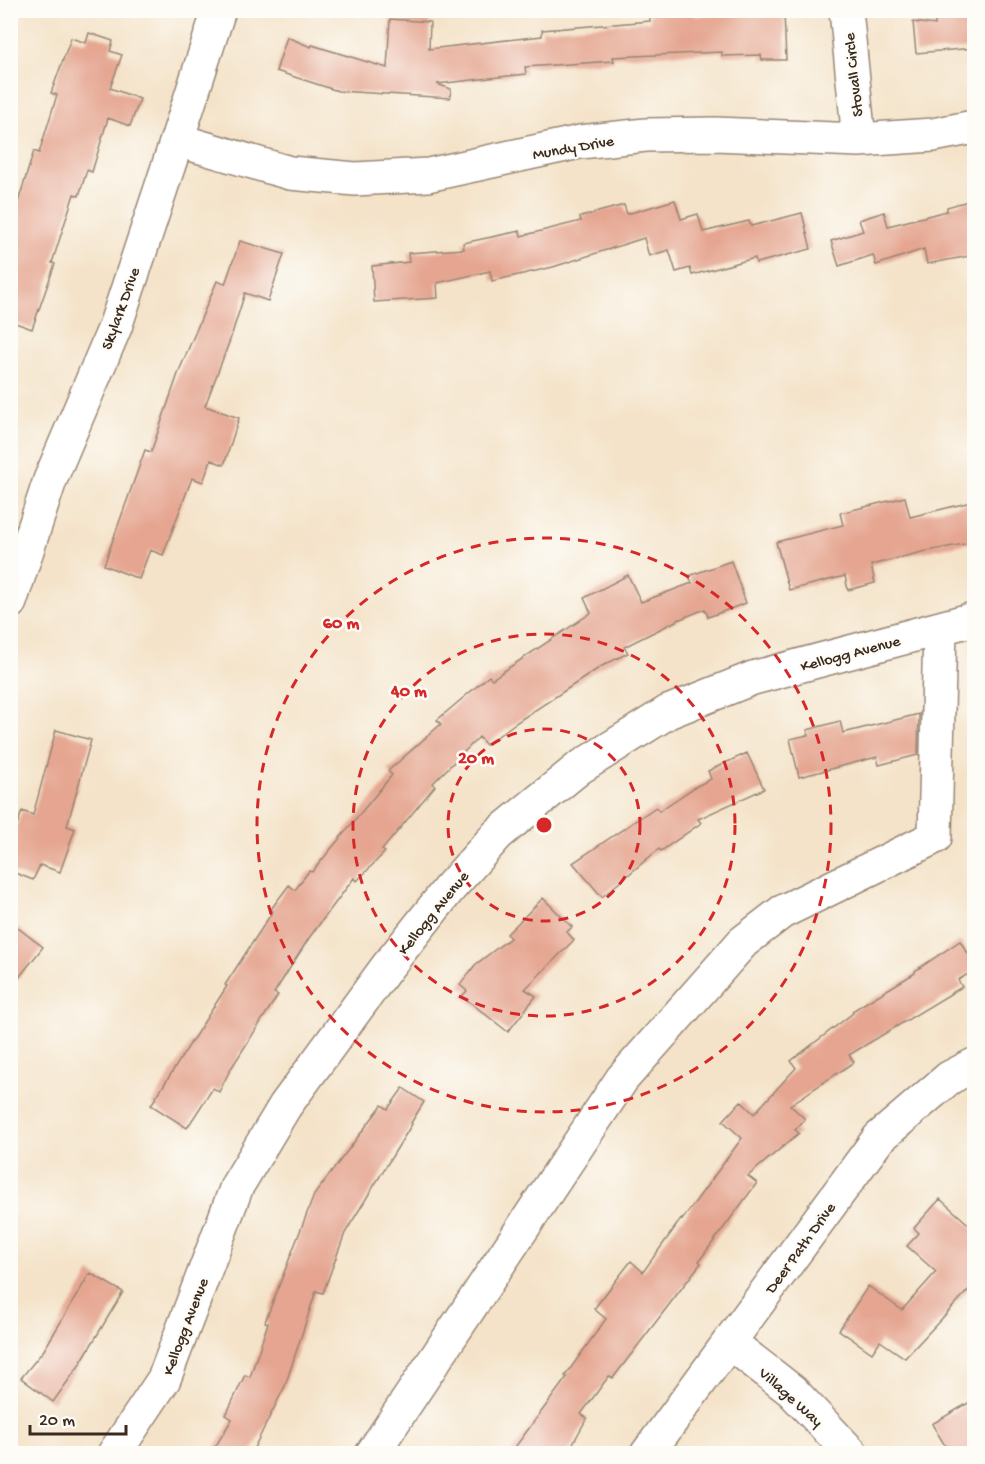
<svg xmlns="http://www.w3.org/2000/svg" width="985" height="1464" font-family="'Gochi Hand',sans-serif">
  <rect width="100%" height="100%" fill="#fdfcf7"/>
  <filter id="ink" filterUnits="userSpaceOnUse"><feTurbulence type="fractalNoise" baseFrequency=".0167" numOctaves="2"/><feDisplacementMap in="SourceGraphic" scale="12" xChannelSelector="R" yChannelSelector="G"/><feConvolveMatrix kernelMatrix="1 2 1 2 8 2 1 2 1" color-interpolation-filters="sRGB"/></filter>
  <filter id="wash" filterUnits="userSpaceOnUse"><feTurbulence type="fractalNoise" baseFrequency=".008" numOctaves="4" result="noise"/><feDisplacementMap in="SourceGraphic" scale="24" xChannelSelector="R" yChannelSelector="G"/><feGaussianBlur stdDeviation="1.35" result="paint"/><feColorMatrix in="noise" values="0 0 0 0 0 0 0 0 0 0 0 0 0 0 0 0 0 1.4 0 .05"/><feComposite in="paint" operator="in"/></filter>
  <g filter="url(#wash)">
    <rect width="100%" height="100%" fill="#f4e3c9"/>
    <g id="blocks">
      <!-- building -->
      <path fill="#e5a590" d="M 650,10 L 675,10 L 675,13 L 694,12 L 695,16 L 784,12 L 786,60 L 762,60 L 761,55 L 722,56 L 722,52 L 613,57 L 614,61 L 525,67 L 526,74 L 437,84 L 451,89 L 450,98 L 338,91 L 276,71 L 287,37 L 311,47 L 312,45 L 387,68 L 390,19 L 430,22 L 429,49 L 542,36 L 542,30 L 650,21 Z
        M 934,10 L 970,10 L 972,29 L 975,30 L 975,48 L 916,53 L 913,22 L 935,25 Z
        M 89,33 L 113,41 L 110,51 L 122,55 L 110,88 L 140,99 L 130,126 L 108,118 L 92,172 L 87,170 L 79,196 L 74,194 L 52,263 L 55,264 L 32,329 L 10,321 L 10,200 L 18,202 L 34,151 L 39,153 L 57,95 L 51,93 L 71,38 L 86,43 Z
        M 975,199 L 975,255 L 927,264 L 924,249 L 876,265 L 873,255 L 839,266 L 831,241 L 863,231 L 859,220 L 884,212 L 888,226 L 947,211 L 947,207 Z
        M 675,200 L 681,219 L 698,214 L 703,232 L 749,221 L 751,226 L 802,213 L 811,249 L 756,263 L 755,258 L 692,275 L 690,268 L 676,272 L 669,250 L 649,256 L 644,238 L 553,267 L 492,281 L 490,271 L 437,283 L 438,298 L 374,302 L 372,266 L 409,262 L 408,253 L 464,249 L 463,243 L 520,231 L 521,236 L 581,221 L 580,217 L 624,205 L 627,214 Z
        M 240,241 L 284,254 L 268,301 L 245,293 L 230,340 L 205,406 L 239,418 L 224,465 L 211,460 L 203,482 L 192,478 L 163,555 L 150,550 L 139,579 L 104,565 L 145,450 L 151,452 L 179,371 L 217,281 L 225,284 Z
        M 905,497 L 910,517 L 975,501 L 975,542 L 922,552 L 871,565 L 875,583 L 848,590 L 845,576 L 789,590 L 776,542 L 843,525 L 840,513 Z
        M 731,561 L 746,603 L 708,617 L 705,609 L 678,620 L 624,647 L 628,653 L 602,666 L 514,724 L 486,745 L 479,737 L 433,783 L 435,786 L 382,850 L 385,852 L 357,881 L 354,878 L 309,938 L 274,993 L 278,995 L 230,1070 L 219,1092 L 213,1088 L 187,1128 L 151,1105 L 227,986 L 225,985 L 273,911 L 271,909 L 289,885 L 295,890 L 309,871 L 312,872 L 392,775 L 388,771 L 441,724 L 437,720 L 489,676 L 492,679 L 591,613 L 584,598 L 628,575 L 641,602 L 692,583 L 689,576 Z
        M 919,714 L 918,755 L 879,765 L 877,757 L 799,777 L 790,739 L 808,735 L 807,730 L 840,721 L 843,733 Z
        M 56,730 L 91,740 L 67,826 L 75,829 L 60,872 L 40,865 L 33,880 L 10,871 L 10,846 L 22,811 L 33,815 Z
        M 747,753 L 764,789 L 698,819 L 701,823 L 661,851 L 659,849 L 602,897 L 573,863 L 656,807 L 659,811 L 695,787 L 711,779 L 708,771 Z
        M 543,898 L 572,927 L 567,932 L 574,940 L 525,989 L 536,996 L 508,1032 L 462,996 L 467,991 L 460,985 L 475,965 L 510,938 L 507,934 Z
        M 10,922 L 43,947 L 10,989 Z
        M 960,941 L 975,964 L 975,970 L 958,980 L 962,987 L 849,1055 L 854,1062 L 790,1105 L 805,1119 L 795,1130 L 799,1133 L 748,1176 L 757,1183 L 699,1261 L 701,1263 L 613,1378 L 609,1376 L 581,1414 L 587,1418 L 567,1454 L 510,1454 L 567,1377 L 565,1376 L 606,1319 L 594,1309 L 631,1261 L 643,1272 L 681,1219 L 682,1220 L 742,1138 L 723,1121 L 741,1101 L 754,1114 L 796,1068 L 791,1061 L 853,1013 L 852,1011 L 915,973 L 915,971 Z
        M 403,1088 L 424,1102 L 411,1123 L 412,1124 L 345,1233 L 323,1293 L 316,1291 L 285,1386 L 251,1454 L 211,1454 L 232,1419 L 226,1415 L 245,1375 L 250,1377 L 268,1323 L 265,1322 L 314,1195 L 382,1105 L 388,1109 Z
        M 940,1199 L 975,1230 L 975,1283 L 905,1358 L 880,1341 L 872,1353 L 839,1330 L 868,1286 L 902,1310 L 936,1272 L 907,1246 L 919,1233 L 914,1228 Z
        M 90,1273 L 123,1292 L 78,1367 L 53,1402 L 21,1378 L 44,1350 Z
        M 975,1399 L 975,1454 L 950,1454 L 932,1424 Z"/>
    </g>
  </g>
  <g filter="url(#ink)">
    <use href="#blocks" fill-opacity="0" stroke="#988674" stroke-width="1.5"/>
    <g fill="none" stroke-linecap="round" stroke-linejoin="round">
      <defs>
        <path id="minor" d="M 846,10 L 859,140
          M 177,140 L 290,173 L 355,179 L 428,175 L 580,142 L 646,135 L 715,134 L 859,140 L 933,135 L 974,127
          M 10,602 L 50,480 L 115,327 L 177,140 L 219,10
          M 729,1342 L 792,1391 L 852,1454
          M 114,1454 L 164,1379 L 237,1186 L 285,1106 L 387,967 L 448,890 L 498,834 L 579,768 L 668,712 L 753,678 L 974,619
          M 372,1454 L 622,1079 L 743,942 L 782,912 L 935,837 L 940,628
          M 647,1454 L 879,1138 L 949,1078 L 974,1065"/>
      </defs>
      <!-- minor casing -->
      <use href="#minor" stroke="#988674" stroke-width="36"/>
      <!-- minor -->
      <use href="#minor" stroke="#fff" stroke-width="33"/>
    </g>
  </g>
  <!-- distance rings -->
  <g fill="none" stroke="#d62828" stroke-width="3" stroke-dasharray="10 8">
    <circle cx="544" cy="825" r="96"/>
    <circle cx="544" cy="825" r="191"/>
    <circle cx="544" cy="825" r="287"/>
  </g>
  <g text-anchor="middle" stroke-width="5" stroke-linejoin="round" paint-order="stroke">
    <!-- street labels -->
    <g font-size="16" fill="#3b2a1e" stroke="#fdfcf7">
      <text transform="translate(852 75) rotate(-96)" y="6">Stovall Circle</text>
      <text transform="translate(573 146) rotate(-10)" y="6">Mundy Drive</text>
      <text transform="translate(119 308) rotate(-70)" y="6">Skylark Drive</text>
      <text transform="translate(850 652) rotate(-15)" y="6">Kellogg Avenue</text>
      <text transform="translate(432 912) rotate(-51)" y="6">Kellogg Avenue</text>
      <text transform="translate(799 1247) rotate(-54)" y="6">Deer Path Drive</text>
      <text transform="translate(184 1326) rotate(-69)" y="6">Kellogg Avenue</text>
      <text transform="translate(792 1396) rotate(42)" y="6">Village Way</text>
    </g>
  </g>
  <circle cx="544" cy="825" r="9" fill="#d62828" stroke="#fdfcf7" stroke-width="3"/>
  <g font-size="18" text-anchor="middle" font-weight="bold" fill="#d62828" stroke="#fdfcf7" stroke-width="5" stroke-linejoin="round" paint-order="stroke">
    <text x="341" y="628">60 m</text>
    <text x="409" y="696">40 m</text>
    <text x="476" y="763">20 m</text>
  </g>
  <!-- margin -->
  <rect width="985" height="1464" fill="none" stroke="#fdfcf7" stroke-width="36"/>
  <!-- scale -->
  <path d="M30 1425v9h96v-9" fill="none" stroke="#3b2a1e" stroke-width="3"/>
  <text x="39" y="1425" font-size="18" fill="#3b2a1e" stroke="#fdfcf7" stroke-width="4.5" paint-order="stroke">20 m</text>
</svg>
